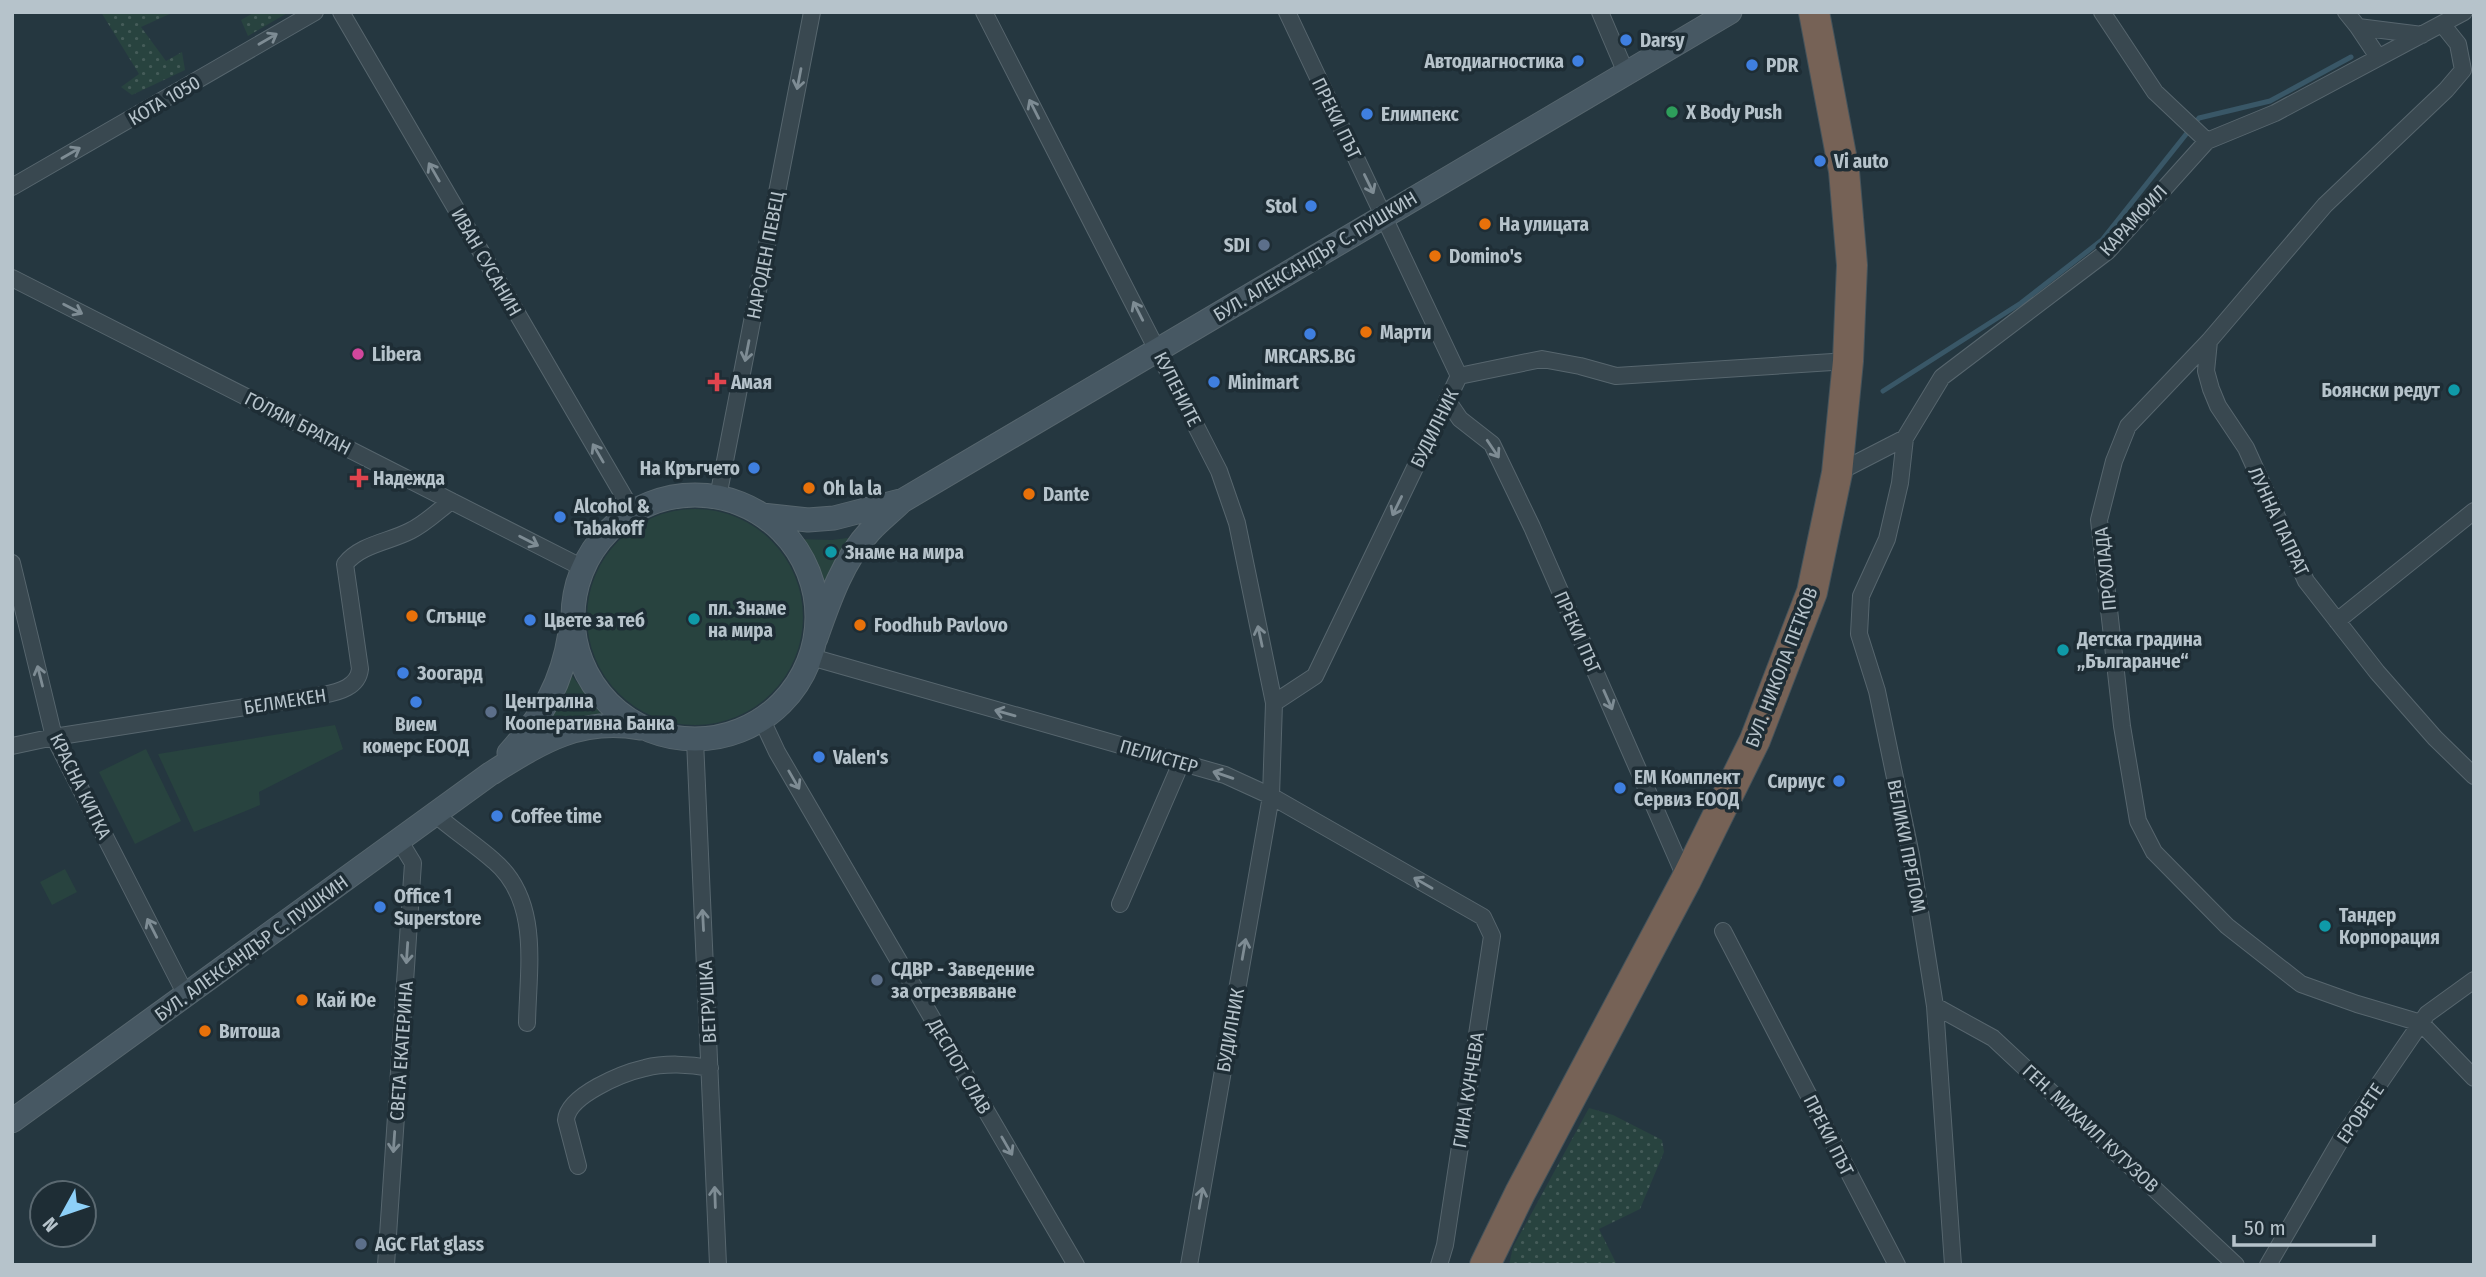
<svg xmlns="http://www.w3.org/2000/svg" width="2486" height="1277" font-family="'Fira Sans Condensed',sans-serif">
  <defs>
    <pattern id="grass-dots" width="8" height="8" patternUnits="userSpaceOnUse" patternTransform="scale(1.75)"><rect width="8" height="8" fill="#28433f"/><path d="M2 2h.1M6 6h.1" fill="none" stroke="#455c59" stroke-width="1.8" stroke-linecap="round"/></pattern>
  </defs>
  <rect width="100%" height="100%" fill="#253740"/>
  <!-- grass -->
  <path fill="url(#grass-dots)" d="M 101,12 L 174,12 L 141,27 L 166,61 L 182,52 L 185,70 L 132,95 L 121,87 L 139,74 Z
    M 255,12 L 289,12 L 248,36 L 241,20 Z
    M 1589,1108 L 1613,1115 L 1662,1140 L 1664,1152 L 1640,1209 L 1599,1229 L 1617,1265 L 1509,1265 L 1513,1247 Z"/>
  <!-- park -->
  <path fill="#28433f" d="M587 617a108 108 0 1 1 216 0a108 108 0 1 1-216 0Z
    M 855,537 L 824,595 L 817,567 L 797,539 L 832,540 Z
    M 569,672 L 604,718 L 539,734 Z
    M 335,725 L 343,749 L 259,792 L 260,805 L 194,832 L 158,754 Z
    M 146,749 L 181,821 L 135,844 L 99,772 Z
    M 65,869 L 77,892 L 52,905 L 40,882 Z"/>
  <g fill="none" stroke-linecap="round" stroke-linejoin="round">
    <!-- stream -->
    <path stroke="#395767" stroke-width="5" d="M 1883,391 L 2021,303 L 2102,240 L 2199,118 L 2270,101 L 2351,57"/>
    <defs>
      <path id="street" d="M 341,12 L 633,512
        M 984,12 L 1219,471 L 1237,523 L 1274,703 L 1271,796 L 1189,1265
        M 1287,12 L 1459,376
        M 1600,12 L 1626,73
        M 2102,12 L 2155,92 L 2207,141
        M 2346,12 L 2358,27 L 2422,35
        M 2442,24 L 2458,44 L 2463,70 L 2446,90 L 2325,205 L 2209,341 L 2128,426 L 2114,461 L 2099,520 L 2122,726 L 2138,821 L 2154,852 L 2227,926 L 2301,984 L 2357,1004 L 2421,1023 L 2474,1078
        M 2358,27 L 2378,57
        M 12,187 L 315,12
        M 12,278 L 583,568
        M 2209,341 L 2206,371 L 2211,389 L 2218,406 L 2246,448 L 2306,581 L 2377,672 L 2435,738 L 2474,776
        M 1447,400 L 1460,419 L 1492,444 L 1532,527 L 1686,879
        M 1905,438 L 1900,483 L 1887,539 L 1861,596 L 1859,634 L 1877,691 L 1911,855 L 1935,1006 L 1953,1265
        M 1837,473 L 1905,438 L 1942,377 L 2108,251 L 2207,141 L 2275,113 L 2464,12
        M 718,497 L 812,12
        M 12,563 L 54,737 L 186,995
        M 2337,621 L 2474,511
        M 811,657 L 1225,775 L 1271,796 L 1483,917 L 1492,936 L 1445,1245 L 1439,1265
        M 1274,703 L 1315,676 L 1459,376 L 1542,359 L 1580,366 L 1616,376 L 1848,361
        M 762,720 L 777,752 L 1076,1265
        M 695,740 L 718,1265
        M 12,746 L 54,737 L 323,695 C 339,692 358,687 360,669 L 345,564 C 361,544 389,542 410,531 C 425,524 438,511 451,501
        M 435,814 C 454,831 475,844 494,861 C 541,901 528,968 527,1023
        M 1120,904 L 1181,763
        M 1723,931 L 1897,1265
        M 1935,1006 L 1993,1038 L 2236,1265
        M 578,1166 L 566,1120 C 568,1095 623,1073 645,1068 C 664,1063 690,1064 710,1068
        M 386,1265 L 413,863 L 399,840
        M 2268,1265 L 2340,1141 L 2427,1014 L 2474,980"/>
      <path id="secondary" d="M573 617a122 122 0 1 1 244 0a122 122 0 1 1-244 0Z
        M 762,515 L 808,520 L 834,518 L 900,501
        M 816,638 C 829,601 843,560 870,531 C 880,520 892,511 902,501 L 1730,12
        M 509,753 C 543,715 562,684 570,633
        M 12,1121 L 490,774 C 540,743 579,717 640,728"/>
      <path id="highway" d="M 1485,1265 L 1520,1193 L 1686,880 L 1755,740 L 1812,592 L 1837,473 L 1848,361 L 1852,265 L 1844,171 L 1814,12"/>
    </defs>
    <!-- street casing -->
    <use href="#street" stroke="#57666e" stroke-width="18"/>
    <!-- secondary casing -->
    <use href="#secondary" stroke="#57666e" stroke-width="25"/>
    <!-- highway casing -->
    <use href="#highway" stroke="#44535b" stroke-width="32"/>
    <!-- street -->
    <use href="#street" stroke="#394850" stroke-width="16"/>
    <!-- secondary -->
    <use href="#secondary" stroke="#475863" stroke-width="23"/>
    <!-- highway -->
    <use href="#highway" stroke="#766256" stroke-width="30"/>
  </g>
  <!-- one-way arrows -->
  <defs><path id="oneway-shaft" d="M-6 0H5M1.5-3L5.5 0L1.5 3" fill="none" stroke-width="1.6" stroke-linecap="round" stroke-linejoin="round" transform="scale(1.75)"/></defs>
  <g stroke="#7e8c94">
    <use href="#oneway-shaft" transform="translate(268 39) rotate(-30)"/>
    <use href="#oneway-shaft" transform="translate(799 79) rotate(101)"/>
    <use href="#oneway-shaft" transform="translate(1034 109) rotate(-117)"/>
    <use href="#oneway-shaft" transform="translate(71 153) rotate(-30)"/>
    <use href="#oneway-shaft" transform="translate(434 172) rotate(-120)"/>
    <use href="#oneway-shaft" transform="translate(1369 184) rotate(64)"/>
    <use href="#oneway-shaft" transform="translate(73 309) rotate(27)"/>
    <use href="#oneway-shaft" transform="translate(1138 311) rotate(-117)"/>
    <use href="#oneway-shaft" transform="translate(747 351) rotate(101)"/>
    <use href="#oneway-shaft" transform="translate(1493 449) rotate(56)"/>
    <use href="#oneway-shaft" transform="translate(598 453) rotate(-120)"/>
    <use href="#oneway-shaft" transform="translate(1397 506) rotate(116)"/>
    <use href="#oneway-shaft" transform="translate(529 541) rotate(27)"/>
    <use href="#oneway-shaft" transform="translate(1260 636) rotate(-102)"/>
    <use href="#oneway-shaft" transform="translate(40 676) rotate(-104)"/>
    <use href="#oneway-shaft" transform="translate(1608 700) rotate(66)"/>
    <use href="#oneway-shaft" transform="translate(1005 713) rotate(-164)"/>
    <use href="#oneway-shaft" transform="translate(1223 775) rotate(-161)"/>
    <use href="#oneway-shaft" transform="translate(794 780) rotate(60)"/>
    <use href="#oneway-shaft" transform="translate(1423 883) rotate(-150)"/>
    <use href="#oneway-shaft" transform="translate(703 920) rotate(-93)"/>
    <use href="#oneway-shaft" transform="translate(152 928) rotate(-117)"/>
    <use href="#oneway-shaft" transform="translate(1244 949) rotate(-80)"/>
    <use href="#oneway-shaft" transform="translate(407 953) rotate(94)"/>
    <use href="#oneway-shaft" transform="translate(394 1142) rotate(94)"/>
    <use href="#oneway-shaft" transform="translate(1007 1146) rotate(60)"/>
    <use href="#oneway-shaft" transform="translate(715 1197) rotate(-92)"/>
    <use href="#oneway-shaft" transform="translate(1201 1198) rotate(-80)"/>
  </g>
  <!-- markers -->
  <g fill="#3f7fe0" stroke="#1e2d35" stroke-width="2.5">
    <circle cx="1626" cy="40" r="7"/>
    <circle cx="1578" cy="61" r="7"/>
    <circle cx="1752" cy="65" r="7"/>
    <circle cx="1367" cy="114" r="7"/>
    <circle cx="1820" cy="161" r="7"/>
    <circle cx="1311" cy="206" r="7"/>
    <circle cx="1310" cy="334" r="7"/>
    <circle cx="1214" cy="382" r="7"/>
    <circle cx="754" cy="468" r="7"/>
    <circle cx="560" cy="517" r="7"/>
    <circle cx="530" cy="620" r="7"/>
    <circle cx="403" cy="673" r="7"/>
    <circle cx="416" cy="702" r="7"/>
    <circle cx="819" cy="757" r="7"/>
    <circle cx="1839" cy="781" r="7"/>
    <circle cx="1620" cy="788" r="7"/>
    <circle cx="497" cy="816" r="7"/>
    <circle cx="380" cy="907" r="7"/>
  </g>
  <circle fill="#2e9e5b" stroke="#1e2d35" stroke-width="2.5" cx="1672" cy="112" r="7"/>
  <g fill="#e8710a" stroke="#1e2d35" stroke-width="2.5">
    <circle cx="1485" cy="224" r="7"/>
    <circle cx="1435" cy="256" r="7"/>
    <circle cx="1366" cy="332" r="7"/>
    <circle cx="809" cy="488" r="7"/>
    <circle cx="1029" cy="494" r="7"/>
    <circle cx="412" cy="616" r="7"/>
    <circle cx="860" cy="625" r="7"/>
    <circle cx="302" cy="1000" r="7"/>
    <circle cx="205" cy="1031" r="7"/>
  </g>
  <g fill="#5c6f8a" stroke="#1e2d35" stroke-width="2.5">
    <circle cx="1264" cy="245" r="7"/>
    <circle cx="491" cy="712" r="7"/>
    <circle cx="877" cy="980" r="7"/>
    <circle cx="361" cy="1244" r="7"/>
  </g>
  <circle fill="#d1479c" stroke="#1e2d35" stroke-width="2.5" cx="358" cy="354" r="7"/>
  <g fill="#e0444e" stroke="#1e2d35" stroke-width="2.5">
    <path d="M713.5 371.5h7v7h7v7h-7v7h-7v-7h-7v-7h7z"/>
    <path d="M355.5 467.5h7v7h7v7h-7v7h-7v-7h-7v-7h7z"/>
  </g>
  <g fill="#0f9aa8" stroke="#1e2d35" stroke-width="2.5">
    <circle cx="2454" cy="390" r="7"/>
    <circle cx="831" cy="552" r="7"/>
    <circle cx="694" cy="619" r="7"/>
    <circle cx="2063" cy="650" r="7"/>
    <circle cx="2325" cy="926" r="7"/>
  </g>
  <g text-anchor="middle" stroke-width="7" stroke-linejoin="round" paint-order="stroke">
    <!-- poi labels -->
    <g font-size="19" font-weight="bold" fill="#b6c3cb" stroke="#1e2d35" text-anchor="start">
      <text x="1640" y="47">Darsy</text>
      <text x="1564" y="68" text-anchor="end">Автодиагностика</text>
      <text x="1766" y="72">PDR</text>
      <text x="1686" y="119">X Body Push</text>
      <text x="1381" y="121">Елимпекс</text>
      <text x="1834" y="168">Vi auto</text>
      <text x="1297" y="213" text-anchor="end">Stol</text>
      <text x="1499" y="231">На улицата</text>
      <text x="1250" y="252" text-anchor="end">SDI</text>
      <text x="1449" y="263">Domino's</text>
      <text x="1380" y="339">Марти</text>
      <text x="372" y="361">Libera</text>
      <text x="1310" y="363" text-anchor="middle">MRCARS.BG</text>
      <text x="731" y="389">Амая</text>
      <text x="1228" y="389">Minimart</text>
      <text x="2440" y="397" text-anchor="end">Боянски редут</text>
      <text x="740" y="475" text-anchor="end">На Кръгчето</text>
      <text x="373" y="485">Надежда</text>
      <text x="823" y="495">Oh la la</text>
      <text x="1043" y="501">Dante</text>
      <text x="574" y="513">Alcohol &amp;<tspan x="574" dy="22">Tabakoff</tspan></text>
      <text x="845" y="559">Знаме на мира</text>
      <text x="708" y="615">пл. Знаме<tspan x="708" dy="22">на мира</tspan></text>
      <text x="426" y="623">Слънце</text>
      <text x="544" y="627">Цвете за теб</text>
      <text x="874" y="632">Foodhub Pavlovo</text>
      <text x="2077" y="646">Детска градина<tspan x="2077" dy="22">„Българанче“</tspan></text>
      <text x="417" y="680">Зоогард</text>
      <text x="505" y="708">Централна<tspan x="505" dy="22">Кооперативна Банка</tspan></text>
      <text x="416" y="731" text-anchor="middle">Вием<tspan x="416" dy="22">комерс ЕООД</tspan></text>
      <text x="833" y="764">Valen's</text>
      <text x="1634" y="784">ЕМ Комплект<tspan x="1634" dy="22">Сервиз ЕООД</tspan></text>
      <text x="1825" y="788" text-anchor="end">Сириус</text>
      <text x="511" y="823">Coffee time</text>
      <text x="394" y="903">Office 1<tspan x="394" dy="22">Superstore</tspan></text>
      <text x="2339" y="922">Тандер<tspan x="2339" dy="22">Корпорация</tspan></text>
      <text x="891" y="976">СДВР - Заведение<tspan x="891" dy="22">за отрезвяване</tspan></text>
      <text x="316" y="1007">Кай Юе</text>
      <text x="219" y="1038">Витоша</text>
      <text x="375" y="1251">AGC Flat glass</text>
    </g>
    <!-- street labels -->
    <g font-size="19" fill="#b6c3cb" stroke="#1e2d35">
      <text transform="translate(164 100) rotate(-30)" y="7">КОТА 1050</text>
      <text transform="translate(1337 118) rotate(64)" y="7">ПРЕКИ ПЪТ</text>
      <text transform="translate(2133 220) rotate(-47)" y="7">КАРАМФИЛ</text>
      <text transform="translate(765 255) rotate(-79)" y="7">НАРОДЕН ПЕВЕЦ</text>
      <text transform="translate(1315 256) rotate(-31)" y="7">БУЛ. АЛЕКСАНДЪР С. ПУШКИН</text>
      <text transform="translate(487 262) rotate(60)" y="7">ИВАН СУСАНИН</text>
      <text transform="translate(1178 389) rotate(63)" y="7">КУПЕНИТЕ</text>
      <text transform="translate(298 423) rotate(27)" y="7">ГОЛЯМ БРАТАН</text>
      <text transform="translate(1434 428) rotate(-64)" y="7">БУДИЛНИК</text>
      <text transform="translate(2279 521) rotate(65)" y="7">ЛУННА ПАПРАТ</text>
      <text transform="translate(2105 569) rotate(-96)" y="7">ПРОХЛАДА</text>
      <text transform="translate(1578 632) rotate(66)" y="7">ПРЕКИ ПЪТ</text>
      <text transform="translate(1781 667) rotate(-69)" y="7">БУЛ. НИКОЛА ПЕТКОВ</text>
      <text transform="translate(285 701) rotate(-9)" y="7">БЕЛМЕКЕН</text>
      <text transform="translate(1159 756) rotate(16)" y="7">ПЕЛИСТЕР</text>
      <text transform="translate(81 786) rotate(64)" y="7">КРАСНА КИТКА</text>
      <text transform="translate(1907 846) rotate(79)" y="7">ВЕЛИКИ ПРЕЛОМ</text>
      <text transform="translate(251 948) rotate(-36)" y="7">БУЛ. АЛЕКСАНДЪР С. ПУШКИН</text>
      <text transform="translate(707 1002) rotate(-93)" y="7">ВЕТРУШКА</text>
      <text transform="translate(1230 1030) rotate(-80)" y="7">БУДИЛНИК</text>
      <text transform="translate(401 1051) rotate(-86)" y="7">СВЕТА ЕКАТЕРИНА</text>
      <text transform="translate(960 1066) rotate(60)" y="7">ДЕСПОТ СЛАВ</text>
      <text transform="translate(1468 1090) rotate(-81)" y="7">ГИНА КУНЧЕВА</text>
      <text transform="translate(2360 1113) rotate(-56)" y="7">ЕРОВЕТЕ</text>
      <text transform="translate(2091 1128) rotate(43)" y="7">ГЕН. МИХАИЛ КУТУЗОВ</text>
      <text transform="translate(1829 1135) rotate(63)" y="7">ПРЕКИ ПЪТ</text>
    </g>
  </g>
  <!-- border -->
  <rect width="2486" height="1277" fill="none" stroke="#b6c3cb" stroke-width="28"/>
  <!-- north arrow -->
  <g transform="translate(63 1214) rotate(230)"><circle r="33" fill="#1e2d35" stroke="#5b6971" stroke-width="2"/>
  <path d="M0-5L12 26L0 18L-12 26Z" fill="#8dd0f8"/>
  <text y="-10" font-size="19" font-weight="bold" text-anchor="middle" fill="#b6c3cb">N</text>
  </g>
  <!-- scale -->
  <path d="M2234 1235v10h140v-10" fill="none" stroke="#b6c3cb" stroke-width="3.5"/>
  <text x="2244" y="1235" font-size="21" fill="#b6c3cb" stroke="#1e2d35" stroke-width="5" paint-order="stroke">50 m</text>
</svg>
